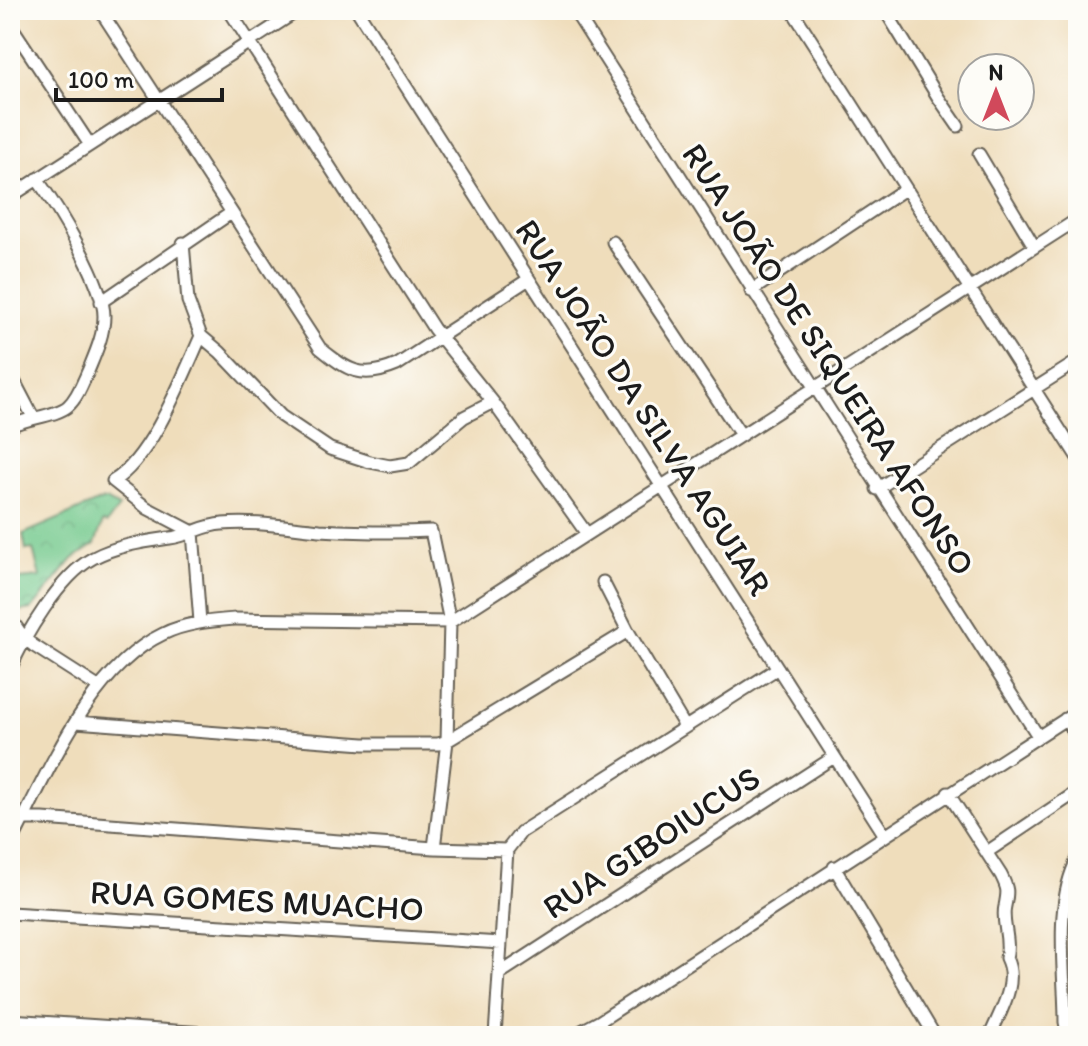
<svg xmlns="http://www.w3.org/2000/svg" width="1088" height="1046" font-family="Itim,sans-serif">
  <defs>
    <pattern id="park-crowns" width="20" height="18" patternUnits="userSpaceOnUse" patternTransform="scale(2)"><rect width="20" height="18" fill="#73c98d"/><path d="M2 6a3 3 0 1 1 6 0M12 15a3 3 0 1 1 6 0" fill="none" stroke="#63ac79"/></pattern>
  </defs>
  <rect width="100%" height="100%" fill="#fdfcf7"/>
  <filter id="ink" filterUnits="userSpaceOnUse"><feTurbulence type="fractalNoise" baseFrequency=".0125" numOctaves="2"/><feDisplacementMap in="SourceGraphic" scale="16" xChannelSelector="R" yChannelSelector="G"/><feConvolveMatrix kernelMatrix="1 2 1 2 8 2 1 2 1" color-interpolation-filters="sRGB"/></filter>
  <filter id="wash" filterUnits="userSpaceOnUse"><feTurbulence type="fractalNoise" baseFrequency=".006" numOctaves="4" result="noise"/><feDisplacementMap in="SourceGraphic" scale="32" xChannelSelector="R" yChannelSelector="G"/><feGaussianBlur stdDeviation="1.8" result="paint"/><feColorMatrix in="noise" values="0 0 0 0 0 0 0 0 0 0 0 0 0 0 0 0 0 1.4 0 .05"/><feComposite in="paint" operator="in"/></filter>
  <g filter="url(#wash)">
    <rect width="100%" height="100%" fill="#efddbb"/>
    <!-- park -->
    <path fill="url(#park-crowns)" stroke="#487254" stroke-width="2" d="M 102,500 L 106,500 L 119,507 L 107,523 L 103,522 L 95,544 L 73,559 L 32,609 L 19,611 L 10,597 L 10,580 L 40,577 L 33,549 L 26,550 L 23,534 Z"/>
  </g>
  <g filter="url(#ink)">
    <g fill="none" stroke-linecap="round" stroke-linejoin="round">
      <defs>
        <path id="minor" d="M 100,10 L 320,348 C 348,371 362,380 397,365 L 529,279
          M 229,10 L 434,329 L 493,402 L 587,534
          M 357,10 L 884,834
          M 574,10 L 1038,736
          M 792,10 L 1078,458
          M 885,10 L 938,97 L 958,126
          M 10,24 L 90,145
          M 979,154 L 1034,246
          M 10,197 L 299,10
          M 613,242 L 741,435
          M 183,243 L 188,301 L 201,336 C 183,376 151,459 113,481 L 147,508 L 193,532
          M 751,291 L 905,189
          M 101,302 L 231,213
          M 201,336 L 220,352 L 281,416 L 330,449 L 370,462 L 390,466 L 409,463 L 464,417 L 493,402
          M 10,373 L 33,417
          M 10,426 C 26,418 57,416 68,406 C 78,397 83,382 89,369 C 96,352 104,334 104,316 C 104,283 57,207 37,179
          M 877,489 L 1078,361
          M 193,532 L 200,622
          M 603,582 L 628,631 L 684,725
          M 10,618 L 24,638 L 34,646 L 98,687
          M 450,622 L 1078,219
          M 10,670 C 24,636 60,576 93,558 C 118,545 143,542 170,538 C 189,536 203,525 222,524 C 255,521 287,527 320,530 C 357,532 394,533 431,531 L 450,622 L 447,741 L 434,848
          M 1065,719 L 1078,738
          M 76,722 L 364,744 L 438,744 L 447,741 L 628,631
          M 948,793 L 1001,875 C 1008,889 1008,891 1005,906 C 1001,922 1011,939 1006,958 C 1019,984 1000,1011 990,1036
          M 10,819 L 43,819 L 434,848 L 507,850 L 521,832 L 778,668
          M 10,845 C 47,775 89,669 163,634 C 185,623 211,621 235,619 L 450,622
          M 987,852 L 1078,791
          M 834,867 L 935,1036
          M 10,913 L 501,943
          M 499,974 L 834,757
          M 10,1020 L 250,1036
          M 495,1036 L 507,850
          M 572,1036 L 600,1021 L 1078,711
          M 1068,1036 L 1065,1022 C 1065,968 1053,905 1078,858"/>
      </defs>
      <!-- minor casing -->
      <use href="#minor" stroke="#666054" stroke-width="15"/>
      <!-- minor -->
      <use href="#minor" stroke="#fff" stroke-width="11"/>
    </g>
  </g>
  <g text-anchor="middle" stroke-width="6" stroke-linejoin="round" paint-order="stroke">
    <!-- street labels -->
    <g font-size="34" fill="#1c1c1c" stroke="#fdfcf7">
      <text transform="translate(829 359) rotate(57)" y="12">RUA JOÃO DE SIQUEIRA AFONSO</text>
      <text transform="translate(644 407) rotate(57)" y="12">RUA JOÃO DA SILVA AGUIAR</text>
      <text transform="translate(651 842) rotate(-33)" y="12">RUA GIBOIUCUS</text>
      <text transform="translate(257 900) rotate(3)" y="12">RUA GOMES MUACHO</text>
    </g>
  </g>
  <!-- margin -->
  <rect width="1088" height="1046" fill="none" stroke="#fdfcf7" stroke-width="40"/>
  <!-- north arrow -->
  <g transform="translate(996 92)"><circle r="38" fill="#fdfcf7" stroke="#a3a29f" stroke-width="2"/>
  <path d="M0-6L14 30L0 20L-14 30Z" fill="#d1495b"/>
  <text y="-12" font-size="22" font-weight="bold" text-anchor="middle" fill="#1c1c1c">N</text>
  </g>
  <!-- scale -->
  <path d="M56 88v12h166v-12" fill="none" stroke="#1c1c1c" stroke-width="4"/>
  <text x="68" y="88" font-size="24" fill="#1c1c1c" stroke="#fdfcf7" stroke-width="6" paint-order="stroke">100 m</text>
</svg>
